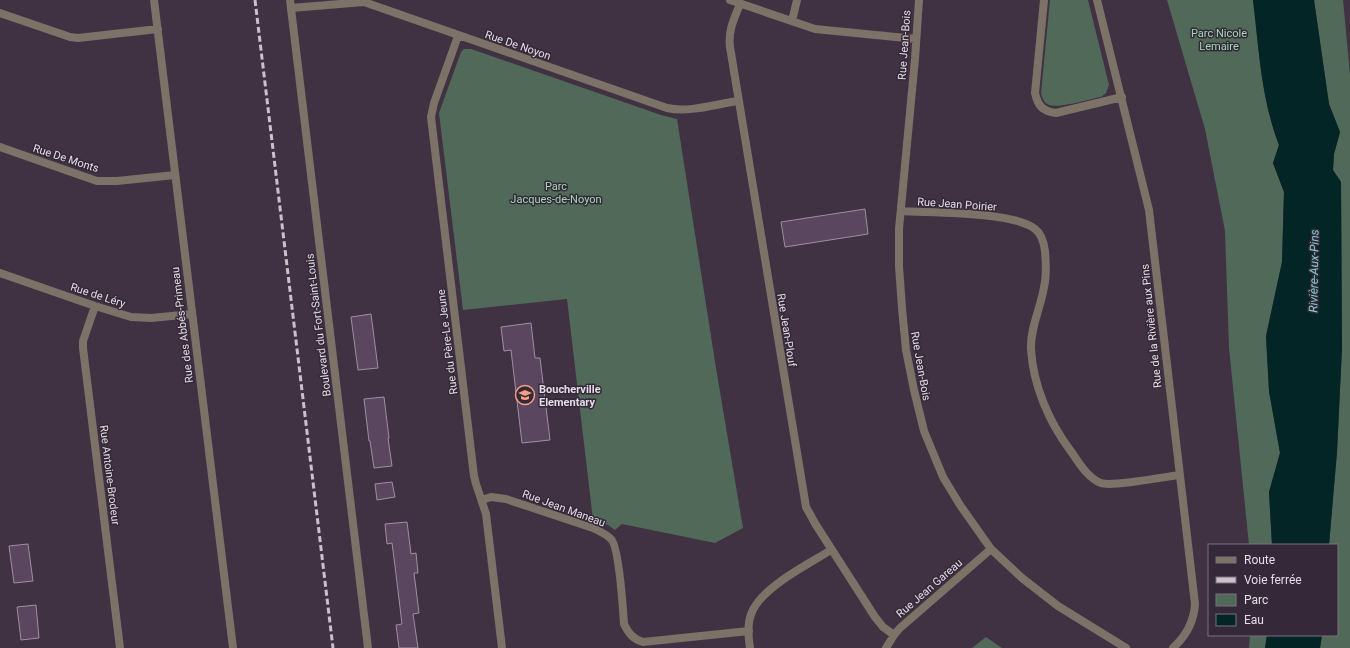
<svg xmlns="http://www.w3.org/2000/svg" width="1350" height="648" font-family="Roboto,sans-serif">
  <rect width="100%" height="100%" fill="#403242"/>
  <!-- green -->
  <path fill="#516959" d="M 1050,0 L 1088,0 L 1109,85 L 1106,93 L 1101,97 C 1089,99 1056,110 1047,104 C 1043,101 1042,97 1041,93 Z
    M 1167,0 L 1253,0 C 1259,49 1261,99 1279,145 L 1273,163 L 1284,192 L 1282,262 L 1266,336 L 1269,391 L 1280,453 L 1269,492 L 1272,545 L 1249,545 L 1229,348 L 1225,231 L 1205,129 Z
    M 1314,0 L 1343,0 L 1350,74 L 1350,648 L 1320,648 L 1322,635 L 1337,635 L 1337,545 L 1329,545 L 1337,452 L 1342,348 L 1341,182 L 1333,170 L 1334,154 L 1340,132 L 1329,104 Z
    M 464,49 L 471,49 L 661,115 L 677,119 L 716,368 L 743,528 L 715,543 L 622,524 L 615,530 L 608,525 L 593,520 L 567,299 L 463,310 L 439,113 L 461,52 Z
    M 1250,635 L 1267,635 L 1265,648 L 1249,648 Z
    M 986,637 L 1002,648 L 972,648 Z"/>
  <!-- water -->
  <path fill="#032526" d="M 1253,0 L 1314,0 L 1329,104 L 1340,132 L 1334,154 L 1333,170 L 1341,182 L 1342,348 L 1337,452 L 1329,545 L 1272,545 L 1269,492 L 1280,453 L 1269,391 L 1266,336 L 1282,262 L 1284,192 L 1273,163 L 1279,145 C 1261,99 1259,49 1253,0 Z
    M 1267,635 L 1322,635 L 1320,648 L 1265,648 Z"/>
  <!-- building -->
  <path fill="#5a465e" stroke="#9f8fa3" d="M 865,209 L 868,234 L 785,247 L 781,222 Z
    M 371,314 L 378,368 L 358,370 L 351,317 Z
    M 531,323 L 535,358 L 540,358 L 550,440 L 522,443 L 511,350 L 504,351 L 501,327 Z
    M 384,397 L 389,438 L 388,438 L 392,466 L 374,468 L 370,441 L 369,441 L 364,399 Z
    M 392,482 L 395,497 L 377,500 L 375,484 Z
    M 407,522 L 411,554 L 416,553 L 418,573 L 414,573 L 419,613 L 413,614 L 418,648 L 399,648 L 396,625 L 402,624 L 395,566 L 392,543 L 387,544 L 385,524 Z
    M 28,544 L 33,581 L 14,583 L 9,546 Z
    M 36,605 L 39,638 L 21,640 L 17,607 Z"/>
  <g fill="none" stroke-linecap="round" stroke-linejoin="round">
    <!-- minor -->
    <path stroke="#7d7267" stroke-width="8" d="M 154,0 L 233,648
      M 730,0 L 815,29 L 916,39
      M 919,0 L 915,59 L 899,229 L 899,266 L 902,308 L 906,350 L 914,390 L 924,431 L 943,477 L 960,505 L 991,549 L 1022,578 L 1058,606 L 1126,648
      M 1044,0 L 1035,93 C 1038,106 1042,111 1056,113 L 1122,97
      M 1097,0 L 1149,210 L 1195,604 C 1194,622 1186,636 1173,648
      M 740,4 C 734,19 728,30 730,47 L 806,507 L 816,525 L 875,617 L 883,627 L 894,635
      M 291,8 L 364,2 L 667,108 C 689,113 716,104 738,101
      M 0,13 L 70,37 L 78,38 L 158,29
      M 792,21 L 797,0
      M 458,36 L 434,103 L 431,117 L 474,476 L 476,484 L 486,514 L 502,648
      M 0,147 L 97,181 L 117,181 L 175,175
      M 901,211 C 931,213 1012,211 1035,229 C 1042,234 1044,243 1045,251 C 1046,263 1047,275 1044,287 C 1041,307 1030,328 1031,349 C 1033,385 1049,422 1070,450 C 1078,461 1087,478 1101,483 C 1112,487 1164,477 1179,475
      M 0,273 L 95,306 L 131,317 L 151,318 L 192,314
      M 95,306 L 83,341 L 83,348 L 120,648
      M 482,500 L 491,497 L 506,499 L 593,528 C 599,531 606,534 611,539 C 619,547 623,609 624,624 C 629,634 633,639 643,642 L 749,631
      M 750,648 C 748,636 747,623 752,612 C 762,587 809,564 831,550
      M 886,648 L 894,635 L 900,628 L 991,549"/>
    <!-- tertiary -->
    <path stroke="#7d7267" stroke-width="8" d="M 290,0 L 368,648"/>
    <!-- rail -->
    <path stroke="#cac1cc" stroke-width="3" stroke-dasharray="6 3" stroke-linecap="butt" d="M 255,0 L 333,648"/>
  </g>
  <!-- icons -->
  <defs>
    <symbol id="school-ring" viewBox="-11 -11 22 22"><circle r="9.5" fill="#352838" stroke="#f39f82" stroke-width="1.5"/><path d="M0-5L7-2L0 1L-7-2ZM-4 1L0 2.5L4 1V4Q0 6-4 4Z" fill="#f39f82"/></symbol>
  </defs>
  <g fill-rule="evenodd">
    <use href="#school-ring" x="514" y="384" width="22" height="22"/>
  </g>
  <g text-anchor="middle" stroke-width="3" stroke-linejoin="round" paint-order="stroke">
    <!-- park labels -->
    <g font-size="11" fill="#a2dab5" stroke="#352838">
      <text x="1219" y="37">Parc Nicole<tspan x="1219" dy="13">Lemaire</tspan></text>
      <text x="556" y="190">Parc<tspan x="556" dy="13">Jacques-de-Noyon</tspan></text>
    </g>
    <!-- street labels -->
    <g font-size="11" fill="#e4dce6" stroke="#352838">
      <text transform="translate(518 45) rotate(19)" y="4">Rue De Noyon</text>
      <text transform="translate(904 45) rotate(-86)" y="4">Rue Jean-Bois</text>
      <text transform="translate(66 158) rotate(18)" y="4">Rue De Monts</text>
      <text transform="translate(957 204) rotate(4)" y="4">Rue Jean Poirier</text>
      <text transform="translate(98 295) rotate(18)" y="4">Rue de Léry</text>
      <text transform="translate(182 325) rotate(-97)" y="4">Rue des Abbés-Primeau</text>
      <text transform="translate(318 325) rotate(-97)" y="4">Boulevard du Fort-Saint-Louis</text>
      <text transform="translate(1151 326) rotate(-96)" y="4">Rue de la Rivière aux Pins</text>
      <text transform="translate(787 330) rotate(81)" y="4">Rue Jean-Plouf</text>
      <text transform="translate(447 342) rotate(-97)" y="4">Rue du Père-Le Jeune</text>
      <text transform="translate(921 366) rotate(80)" y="4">Rue Jean-Bois</text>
      <text transform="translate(110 475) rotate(83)" y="4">Rue Antoine-Brodeur</text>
      <text transform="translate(564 508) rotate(20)" y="4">Rue Jean Maneau</text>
      <text transform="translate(929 588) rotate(-41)" y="4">Rue Jean Gareau</text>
    </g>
    <!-- poi labels -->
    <g font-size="11" font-weight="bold" fill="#e4dce6" stroke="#352838" text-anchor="start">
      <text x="539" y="393">Boucherville<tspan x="539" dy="13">Elementary</tspan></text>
    </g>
    <!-- water labels -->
    <g font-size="12" font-style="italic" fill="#7fced0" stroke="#352838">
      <text transform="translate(1314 271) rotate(-89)" y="4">Rivière-Aux-Pins</text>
    </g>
  </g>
  <!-- legend -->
  <rect x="1208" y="544" width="130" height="92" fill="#352838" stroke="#7b707e"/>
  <rect x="1216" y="557" width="20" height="6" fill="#7d7267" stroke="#7b707e"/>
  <text x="1244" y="564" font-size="12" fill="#e4dce6">Route</text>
  <rect x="1216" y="577" width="20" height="6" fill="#cac1cc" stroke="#7b707e"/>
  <text x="1244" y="584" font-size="12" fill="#e4dce6">Voie ferrée</text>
  <rect x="1216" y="594" width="20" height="12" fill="#516959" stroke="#7b707e"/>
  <text x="1244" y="604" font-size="12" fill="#e4dce6">Parc</text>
  <rect x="1216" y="614" width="20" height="12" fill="#032526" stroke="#7b707e"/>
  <text x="1244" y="624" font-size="12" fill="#e4dce6">Eau</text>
</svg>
